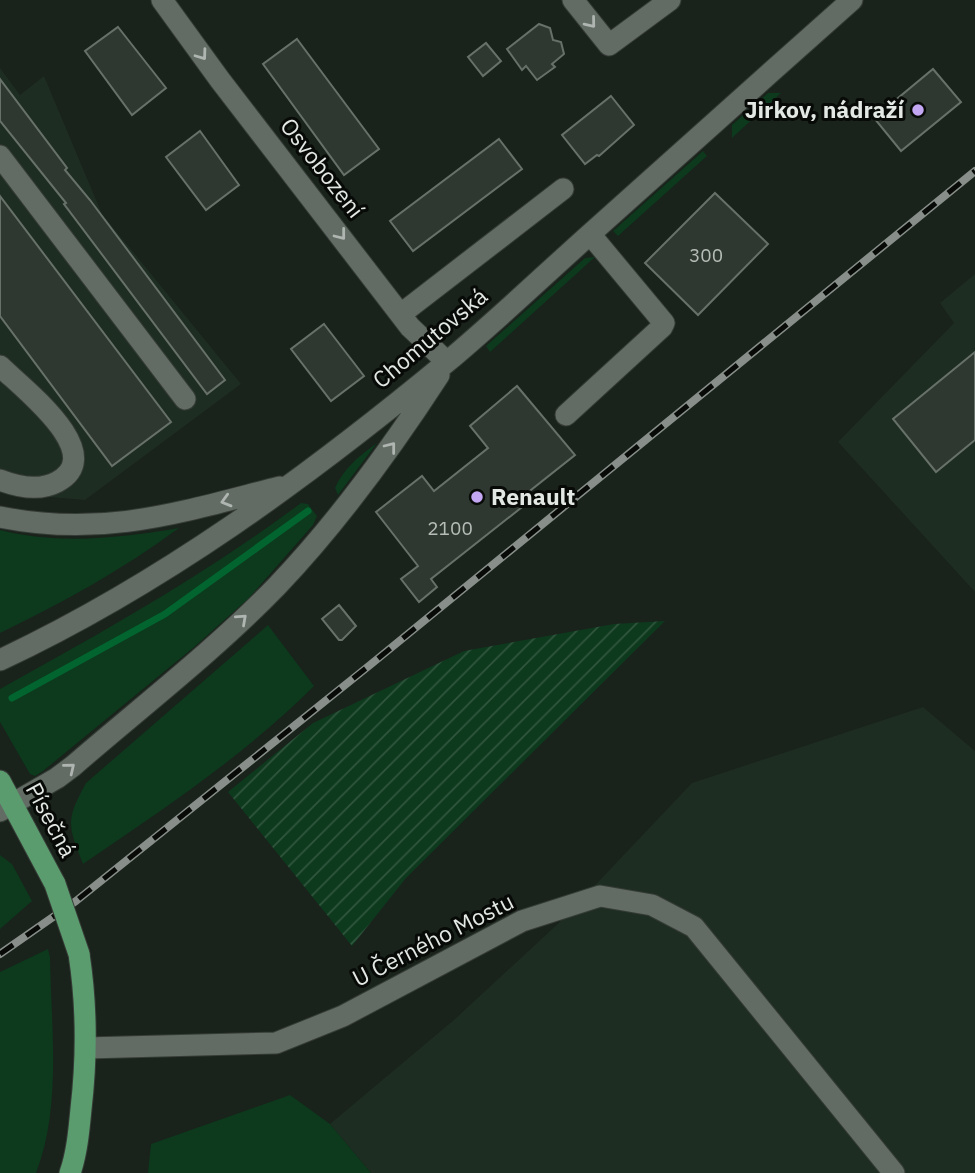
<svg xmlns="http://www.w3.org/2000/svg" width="975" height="1173" font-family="'IBM Plex Sans',sans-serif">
  <defs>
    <pattern id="garden-furrows" width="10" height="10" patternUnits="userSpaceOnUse" patternTransform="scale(1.75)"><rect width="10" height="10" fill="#0d391d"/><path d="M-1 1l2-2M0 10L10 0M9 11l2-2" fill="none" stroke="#30563e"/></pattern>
  </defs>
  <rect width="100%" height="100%" fill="#19221b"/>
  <!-- built -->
  <path fill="#1e2d22" d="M 0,68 L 20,95 L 44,76 L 102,214 L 241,384 L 85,500 L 37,496 L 0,487 Z
    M 975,274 L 975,592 L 838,442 L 954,323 L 940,303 Z
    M 923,707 L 975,751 L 975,1173 L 371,1173 L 330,1124 L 455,1019 L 562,920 L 692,783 Z"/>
  <!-- grass -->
  <path fill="#0d391d" d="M 768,93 L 781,93 L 732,138 L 732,125 Z
    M 703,151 L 707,156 L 618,236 L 613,231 Z
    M 595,257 L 490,352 L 486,346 L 585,258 Z
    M 377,443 L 338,495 L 335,488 C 345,467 358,457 377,443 Z
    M 301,503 L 308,504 L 317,516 L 313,525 L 249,598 L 193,648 L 43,771 L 35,776 L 30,774 L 0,722 L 0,689 C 103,632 206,574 301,503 Z
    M 179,528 C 124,569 62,603 0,633 L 0,530 C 60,545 119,538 179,528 Z
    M 268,625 L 314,686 C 245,755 164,809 83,864 C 68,825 65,821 86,783 Z
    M 0,855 L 12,864 L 32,901 L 0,929 Z
    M 48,949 L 50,957 C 51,1026 62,1107 36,1173 L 0,1173 L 0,972 Z
    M 290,1095 L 330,1124 L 371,1173 L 148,1173 L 151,1144 Z"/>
  <!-- garden -->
  <path fill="url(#garden-furrows)" d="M 665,621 L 406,878 L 352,946 L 228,792 L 313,723 L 464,651 L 614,624 Z"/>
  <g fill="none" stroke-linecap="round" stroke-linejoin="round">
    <!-- stream -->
    <path stroke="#026530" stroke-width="7" d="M 12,698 L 165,614 L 308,511"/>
  </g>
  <!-- building -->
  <path fill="#2e3830" stroke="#677169" stroke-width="2" d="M 539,24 L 550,28 L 553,40 L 561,42 L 564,54 L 552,64 L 555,67 L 537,80 L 526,66 L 522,70 L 507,49 Z
    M 118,27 L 166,88 L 132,115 L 85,51 Z
    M 297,39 L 379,149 L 344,175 L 263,64 Z
    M 486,43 L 501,61 L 483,76 L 468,57 Z
    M 933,69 L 961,102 L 901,151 L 874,118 Z
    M 0,79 L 67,168 L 65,170 L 90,200 L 225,380 L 207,394 L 64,204 L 66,203 L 0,121 Z
    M 611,96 L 634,125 L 599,156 L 597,155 L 585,164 L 562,135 Z
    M 200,131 L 239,185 L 206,210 L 166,157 Z
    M 499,139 L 522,169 L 413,251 L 390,221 Z
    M 715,193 L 768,244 L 698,315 L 645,263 Z
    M 0,196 L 171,422 L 112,466 L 0,316 Z
    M 324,324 L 364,376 L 331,401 L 291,349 Z
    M 975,352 L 975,440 L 936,472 L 893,419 Z
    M 517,386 L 575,455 L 526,494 L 531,500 L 431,579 L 437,587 L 419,602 L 401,579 L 418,566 L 376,512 L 422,476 L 434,491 L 488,448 L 470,426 Z
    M 339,605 L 356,626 L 342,640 L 339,640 L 322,619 Z"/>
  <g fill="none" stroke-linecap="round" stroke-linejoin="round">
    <defs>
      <path id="minor" d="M 162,0 L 220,80 L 410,327 L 447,362
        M 573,0 L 609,45 L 670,0
        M 0,156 L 185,399
        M 401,314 L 563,189
        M 0,366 C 21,387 110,454 57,482 C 40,491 18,487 0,480
        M 566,415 L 662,327 L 664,323 L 590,234
        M 0,517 C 104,538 181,512 280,487
        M 0,660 C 162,584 309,476 447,362 C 495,322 541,278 589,235 C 676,157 764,78 852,0
        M 0,811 L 57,778 L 73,766 C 141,707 214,651 277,586 C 338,522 391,449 439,375
        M 86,1048 L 276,1043 L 343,1016 L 522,921 L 600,896 L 652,905 L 694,927 L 894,1173"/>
      <path id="major" d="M 0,781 L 55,884
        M 70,1173 C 77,1153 79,1130 81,1109 C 87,1057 87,1006 79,954"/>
    </defs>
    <!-- minor casing -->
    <use href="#minor" stroke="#363c37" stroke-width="23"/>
    <!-- major casing -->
    <use href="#major" stroke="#363c37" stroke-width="23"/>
    <!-- minor -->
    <use href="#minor" stroke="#626c64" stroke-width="21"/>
    <!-- major -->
    <use href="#major" stroke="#5b9c6f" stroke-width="21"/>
    <defs>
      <path id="rail" d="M 0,954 L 76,901 L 370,665 L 975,171"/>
    </defs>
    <!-- rail casing -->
    <use href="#rail" stroke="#888f8a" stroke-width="8"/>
    <!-- rail -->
    <use href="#rail" stroke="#070a07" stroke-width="5" stroke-dasharray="16" stroke-linecap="butt"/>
    <defs>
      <path id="major-bridge" d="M 55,884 L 79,954"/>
    </defs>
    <!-- major-bridge casing -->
    <use href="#major-bridge" stroke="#363c37" stroke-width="23" stroke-linecap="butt"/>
    <!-- major-bridge -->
    <use href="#major-bridge" stroke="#5b9c6f" stroke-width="21"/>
  </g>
  <!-- one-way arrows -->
  <defs><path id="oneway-chevron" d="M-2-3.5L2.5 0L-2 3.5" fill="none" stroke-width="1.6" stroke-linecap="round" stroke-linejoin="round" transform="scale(1.75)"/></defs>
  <g stroke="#afb6b1">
    <use href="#oneway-chevron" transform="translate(591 23) rotate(51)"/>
    <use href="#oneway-chevron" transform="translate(202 55) rotate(54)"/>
    <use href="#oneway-chevron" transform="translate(341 235) rotate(52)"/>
    <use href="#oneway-chevron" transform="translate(391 447) rotate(-52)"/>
    <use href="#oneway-chevron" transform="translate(226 501) rotate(164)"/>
    <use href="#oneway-chevron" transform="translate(242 619) rotate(-42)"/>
    <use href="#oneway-chevron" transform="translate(70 768) rotate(-39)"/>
  </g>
  <!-- markers -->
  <g fill="#c3a7f2" stroke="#070a07" stroke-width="2.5">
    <circle cx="918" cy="110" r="7"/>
    <circle cx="477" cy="497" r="7"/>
  </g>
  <g text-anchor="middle" stroke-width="6" stroke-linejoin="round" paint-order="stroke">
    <!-- number labels -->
    <g font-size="19" fill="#b6bcb7">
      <text x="706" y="262">300</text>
      <text x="450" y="535">2100</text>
    </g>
    <!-- poi labels -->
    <g font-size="23" font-weight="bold" fill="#e3e8e4" stroke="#070a07" text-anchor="end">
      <text x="904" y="118">Jirkov, nádraží</text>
      <text x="491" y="505" text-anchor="start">Renault</text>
    </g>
    <!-- street labels -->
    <g font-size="23" fill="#e3e8e4" stroke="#070a07">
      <text transform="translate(322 168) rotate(52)" y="8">Osvobození</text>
      <text transform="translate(430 338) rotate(-40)" y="8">Chomutovská</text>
      <text transform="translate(51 820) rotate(62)" y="8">Písečná</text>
      <text transform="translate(433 940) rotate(-27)" y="8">U Černého Mostu</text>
    </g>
  </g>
</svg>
